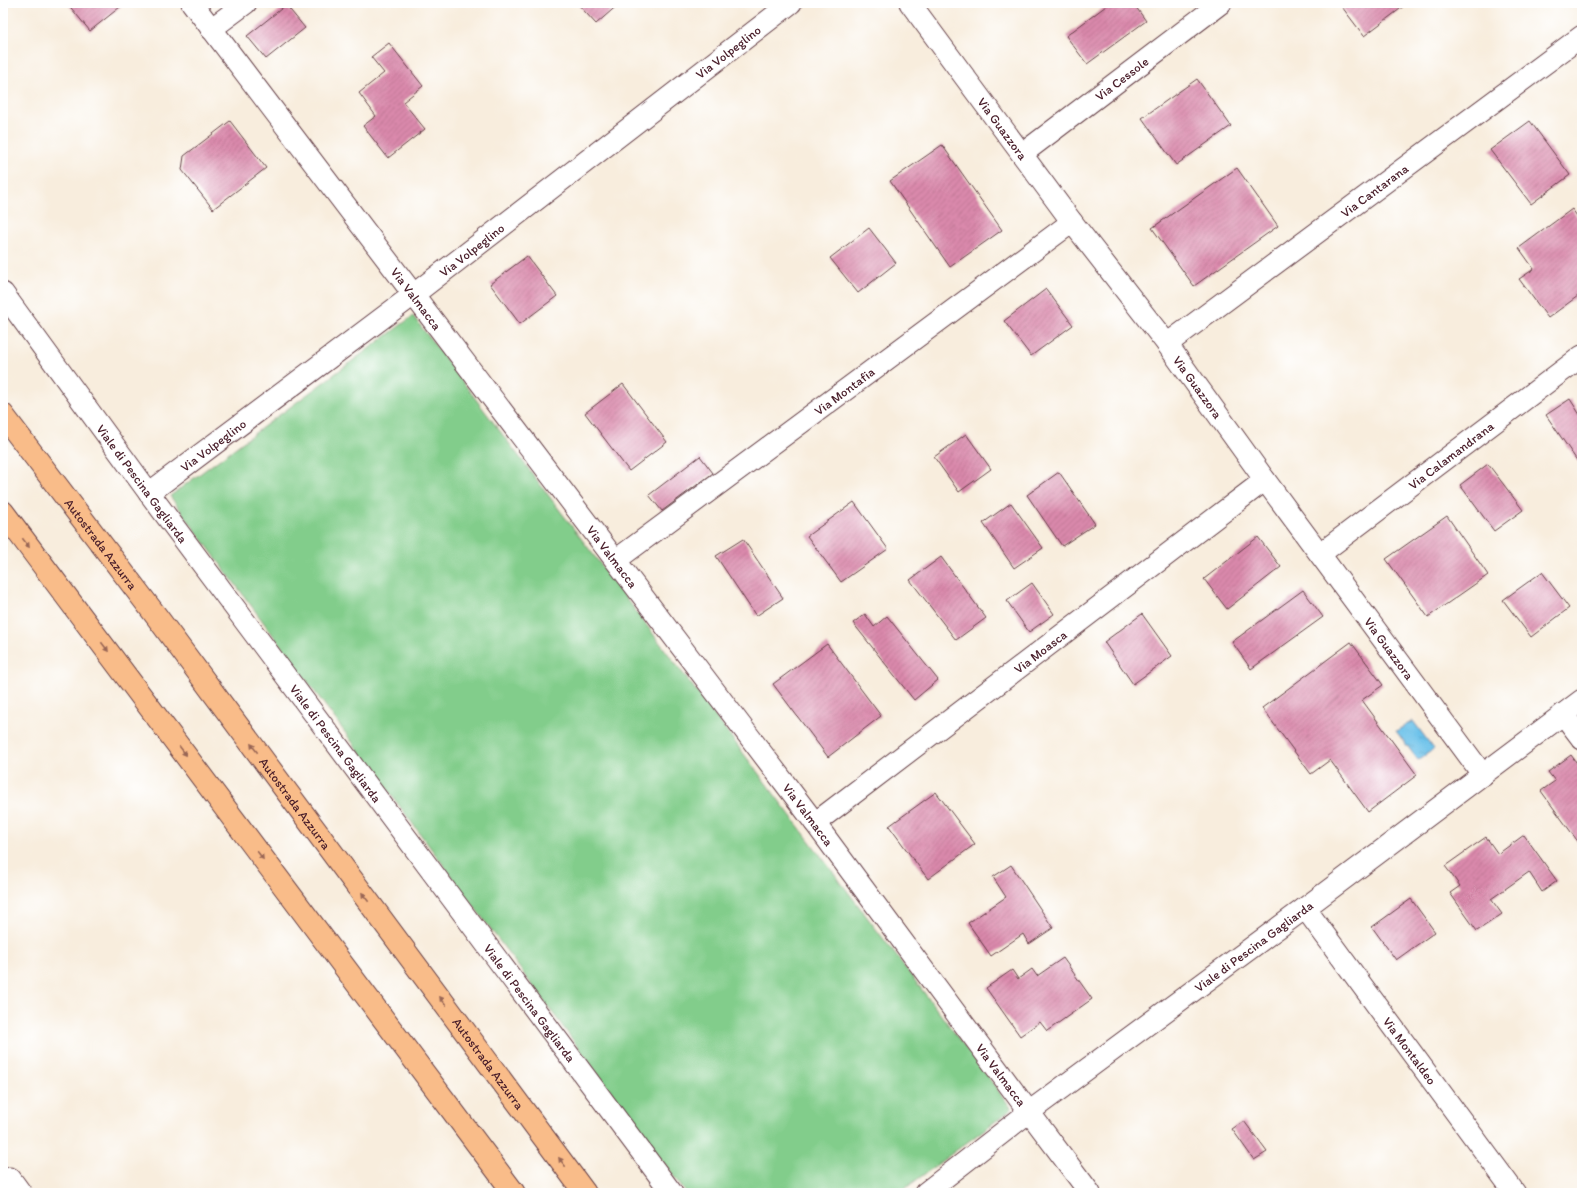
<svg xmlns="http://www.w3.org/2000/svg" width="1585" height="1196" font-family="Itim,sans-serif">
  <defs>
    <pattern id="water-ripples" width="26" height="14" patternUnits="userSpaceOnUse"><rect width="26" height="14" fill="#6dc2ea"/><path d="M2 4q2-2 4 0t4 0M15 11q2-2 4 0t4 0" fill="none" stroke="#60a6c9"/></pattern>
    <pattern id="building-hatch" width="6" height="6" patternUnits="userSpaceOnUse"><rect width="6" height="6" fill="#da89ac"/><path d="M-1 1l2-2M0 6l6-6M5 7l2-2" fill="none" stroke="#b36f8c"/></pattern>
  </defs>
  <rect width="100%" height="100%" fill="#fff"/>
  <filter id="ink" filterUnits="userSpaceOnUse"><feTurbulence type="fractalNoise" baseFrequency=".025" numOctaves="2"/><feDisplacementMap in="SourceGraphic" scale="8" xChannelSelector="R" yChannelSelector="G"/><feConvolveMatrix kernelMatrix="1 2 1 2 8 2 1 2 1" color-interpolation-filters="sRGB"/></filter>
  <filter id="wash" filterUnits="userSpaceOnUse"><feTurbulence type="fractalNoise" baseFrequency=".012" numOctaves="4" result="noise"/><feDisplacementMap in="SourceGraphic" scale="16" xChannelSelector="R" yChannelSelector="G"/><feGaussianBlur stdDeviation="0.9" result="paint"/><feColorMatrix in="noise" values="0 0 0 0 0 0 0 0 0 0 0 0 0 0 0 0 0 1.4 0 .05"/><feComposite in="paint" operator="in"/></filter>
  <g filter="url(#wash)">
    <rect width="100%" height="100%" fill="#f8eddd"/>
    <!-- grass -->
    <path fill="#82cd8b" stroke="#66765b" d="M 413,316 L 1012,1109 L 899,1193 L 686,1193 L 170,496 Z"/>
    <!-- water -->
    <path fill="url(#water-ripples)" stroke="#5c708a" d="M 1413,721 L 1434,749 L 1418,760 L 1396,731 Z"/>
    <g id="blocks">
      <!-- building -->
      <path fill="url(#building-hatch)" d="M 67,3 L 125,3 L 90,31 Z
        M 577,3 L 620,3 L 596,24 Z
        M 1110,3 L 1133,3 L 1146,21 L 1087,64 L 1066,36 Z
        M 1339,3 L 1408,3 L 1364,36 Z
        M 286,5 L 305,28 L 266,59 L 247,36 Z
        M 389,43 L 423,86 L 403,102 L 425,129 L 388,158 L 363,126 L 376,116 L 359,93 L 384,73 L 371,57 Z
        M 1197,79 L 1231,126 L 1176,165 L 1142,118 Z
        M 230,121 L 266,168 L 213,209 L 182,170 L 184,156 Z
        M 1530,121 L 1570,175 L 1531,204 L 1490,150 Z
        M 942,145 L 1002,230 L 950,267 L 890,181 Z
        M 1237,168 L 1278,226 L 1194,286 L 1152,228 Z
        M 1572,209 L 1582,223 L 1582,293 L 1548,318 L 1519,279 L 1534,269 L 1519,248 Z
        M 869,228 L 896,263 L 858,293 L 830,258 Z
        M 527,256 L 557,296 L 520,324 L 490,284 Z
        M 1046,289 L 1073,325 L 1031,356 L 1004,321 Z
        M 623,384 L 667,442 L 629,471 L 585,413 Z
        M 1570,399 L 1582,418 L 1582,459 L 1578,462 L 1546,415 Z
        M 966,434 L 991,469 L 959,492 L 934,457 Z
        M 700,456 L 713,473 L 662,511 L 649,495 Z
        M 1488,464 L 1523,510 L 1494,531 L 1460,485 Z
        M 1059,472 L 1095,524 L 1062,546 L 1027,495 Z
        M 854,502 L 888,549 L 841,582 L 807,536 Z
        M 1011,503 L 1043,548 L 1014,568 L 983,523 Z
        M 1447,516 L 1488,575 L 1428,617 L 1386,559 Z
        M 1258,537 L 1281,567 L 1227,609 L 1204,579 Z
        M 743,539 L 783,598 L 756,616 L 716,556 Z
        M 941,557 L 986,618 L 956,640 L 910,580 Z
        M 1542,572 L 1569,608 L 1531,637 L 1503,600 Z
        M 1032,583 L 1054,614 L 1029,632 L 1007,601 Z
        M 1303,590 L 1323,617 L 1251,669 L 1232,642 Z
        M 865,614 L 874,627 L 887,616 L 938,680 L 914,700 L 853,623 Z
        M 1142,614 L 1172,656 L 1133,684 L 1104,642 Z
        M 1351,642 L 1383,685 L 1362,700 L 1417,775 L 1368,812 L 1330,760 L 1311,774 L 1262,708 Z
        M 827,644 L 881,716 L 828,757 L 773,684 Z
        M 1571,755 L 1582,770 L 1582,847 L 1541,791 L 1555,781 L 1548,772 Z
        M 936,792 L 975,844 L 928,879 L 889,826 Z
        M 1524,835 L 1557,881 L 1542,892 L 1529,872 L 1491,899 L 1502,914 L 1477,931 L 1450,893 L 1460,886 L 1445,866 L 1486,837 L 1498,854 Z
        M 1011,865 L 1053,928 L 1029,944 L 1023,934 L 991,956 L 968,923 L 1006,897 L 993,877 Z
        M 1411,899 L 1435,932 L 1396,960 L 1372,927 Z
        M 1063,958 L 1092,999 L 1047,1031 L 1040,1022 L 1020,1036 L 986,988 L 1012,970 L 1018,979 L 1032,969 L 1037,976 Z
        M 1244,1121 L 1267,1152 L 1254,1160 L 1232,1129 Z"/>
    </g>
  </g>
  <g filter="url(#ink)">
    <use href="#blocks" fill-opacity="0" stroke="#643e46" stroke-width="1"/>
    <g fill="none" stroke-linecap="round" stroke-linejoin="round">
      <defs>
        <g id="minor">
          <path id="s1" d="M 192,3 L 815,823 L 1029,1112 L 1090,1193"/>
          <path id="s2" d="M 910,3 L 1072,222 L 1167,344 L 1265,480 L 1483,775"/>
          <path d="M 211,29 L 246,3"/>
          <path id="s3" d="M 1022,154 L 1221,3"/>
          <path id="s4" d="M 3,293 L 149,493 L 672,1193"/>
          <path id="s5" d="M 1167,344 L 1582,36"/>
          <path id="s6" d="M 149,493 L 413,295 L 791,3"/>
          <path id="s7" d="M 1320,554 L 1582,356"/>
          <path id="s8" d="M 616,560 L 1072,222"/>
          <path d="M 1563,714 L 1582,739"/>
          <path id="s9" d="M 815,823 L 1265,480"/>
          <path id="s10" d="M 1305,908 L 1515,1193"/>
          <path d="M 3,1183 L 10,1178 L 21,1193"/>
          <path id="s11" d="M 925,1193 L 1029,1112 L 1305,908 L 1582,700"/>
        </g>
        <g id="motorway">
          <path id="s12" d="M 3,415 L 157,617 L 585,1193"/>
          <path d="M 3,512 L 514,1193"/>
        </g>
      </defs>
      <!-- minor casing -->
      <use href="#minor" stroke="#643e46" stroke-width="23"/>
      <!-- motorway casing -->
      <use href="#motorway" stroke="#643e46" stroke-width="24"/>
      <!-- minor -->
      <use href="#minor" stroke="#fff" stroke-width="21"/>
      <!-- motorway -->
      <use href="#motorway" stroke="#f9bc89" stroke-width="22"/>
    </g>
    <!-- one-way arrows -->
    <defs><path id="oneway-solid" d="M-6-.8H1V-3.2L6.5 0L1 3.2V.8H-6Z"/></defs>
    <g fill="#965">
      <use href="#oneway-solid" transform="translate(26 543) rotate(53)"/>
      <use href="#oneway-solid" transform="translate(105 647) rotate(53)"/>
      <use href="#oneway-solid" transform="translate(254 748) rotate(-127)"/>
      <use href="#oneway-solid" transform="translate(183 751) rotate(53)"/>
      <use href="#oneway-solid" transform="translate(260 855) rotate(53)"/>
      <use href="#oneway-solid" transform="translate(365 897) rotate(-127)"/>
      <use href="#oneway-solid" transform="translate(443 1001) rotate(-127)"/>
      <use href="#oneway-solid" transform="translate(562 1162) rotate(-127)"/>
    </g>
  </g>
  <g text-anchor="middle" stroke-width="3" stroke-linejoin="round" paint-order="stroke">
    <!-- street labels -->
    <g font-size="13" fill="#4a1f2b" stroke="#fff">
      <text dy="5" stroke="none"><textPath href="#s6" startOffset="728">Via Volpeglino</textPath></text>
      <text dy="5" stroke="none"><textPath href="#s3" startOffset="125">Via Cessole</textPath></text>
      <text dy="5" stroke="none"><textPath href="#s2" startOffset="156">Via Guazzora</textPath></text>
      <text dy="5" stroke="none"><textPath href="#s5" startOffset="258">Via Cantarana</textPath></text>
      <text dy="5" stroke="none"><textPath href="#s6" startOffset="404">Via Volpeglino</textPath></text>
      <text dy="5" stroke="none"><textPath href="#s1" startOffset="371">Via Valmacca</textPath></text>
      <text dy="5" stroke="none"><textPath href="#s2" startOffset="480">Via Guazzora</textPath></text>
      <text dy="5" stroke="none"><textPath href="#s8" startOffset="284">Via Montafia</textPath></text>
      <text dy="5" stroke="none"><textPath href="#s6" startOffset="80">Via Volpeglino</textPath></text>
      <text dy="5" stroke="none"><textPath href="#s7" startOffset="164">Via Calamandrana</textPath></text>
      <text dy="5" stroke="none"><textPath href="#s4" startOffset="236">Viale di Pescina Gagliarda</textPath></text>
      <text dy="5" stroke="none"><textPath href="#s12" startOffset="162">Autostrada Azzurra</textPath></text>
      <text dy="5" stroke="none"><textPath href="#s1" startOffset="695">Via Valmacca</textPath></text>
      <text dy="5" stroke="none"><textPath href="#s2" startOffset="804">Via Guazzora</textPath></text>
      <text dy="5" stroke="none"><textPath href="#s9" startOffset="283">Via Moasca</textPath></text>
      <text dy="5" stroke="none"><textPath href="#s4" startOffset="560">Viale di Pescina Gagliarda</textPath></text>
      <text dy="5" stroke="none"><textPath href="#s12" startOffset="486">Autostrada Azzurra</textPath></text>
      <text dy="5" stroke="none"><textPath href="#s1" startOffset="1019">Via Valmacca</textPath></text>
      <text dy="5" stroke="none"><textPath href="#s11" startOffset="411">Viale di Pescina Gagliarda</textPath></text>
      <text dy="5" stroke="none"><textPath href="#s4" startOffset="884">Viale di Pescina Gagliarda</textPath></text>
      <text dy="5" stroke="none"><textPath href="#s10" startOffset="177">Via Montaldeo</textPath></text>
      <text dy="5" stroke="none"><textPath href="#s12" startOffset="810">Autostrada Azzurra</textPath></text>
      <text dy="5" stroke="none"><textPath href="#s1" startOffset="1343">Via Valmacca</textPath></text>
    </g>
  </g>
  <!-- margin -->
  <rect width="1585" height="1196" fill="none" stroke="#fff" stroke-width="16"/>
</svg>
